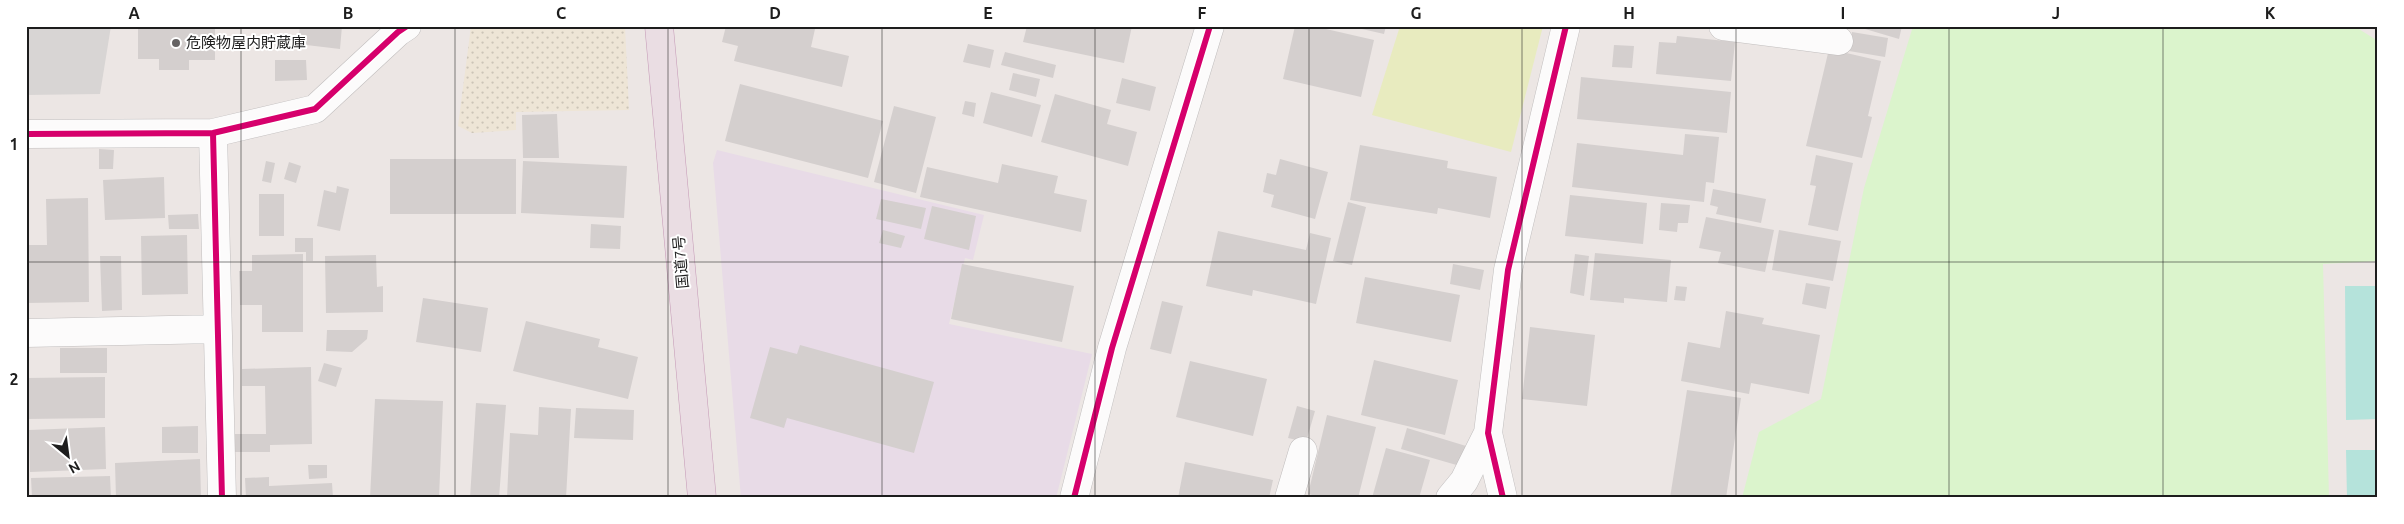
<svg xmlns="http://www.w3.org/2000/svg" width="2404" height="524" font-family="Ubuntu,'Noto Sans JP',sans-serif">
  <defs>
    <pattern id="farmland-dots" width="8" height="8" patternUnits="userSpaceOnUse" patternTransform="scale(1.25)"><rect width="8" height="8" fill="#eee5d6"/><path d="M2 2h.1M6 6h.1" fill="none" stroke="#ccc4b7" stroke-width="1.8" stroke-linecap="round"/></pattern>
  </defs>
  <rect width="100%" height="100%" fill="#ece6e4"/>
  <!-- industrial -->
  <path fill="#e8dbe7" d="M 717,150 L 984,215 L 973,260 L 965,258 L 949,324 L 1092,354 L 1056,498 L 741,498 L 713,163 Z"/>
  <!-- farmland -->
  <path fill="url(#farmland-dots)" d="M 471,26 L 625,26 L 629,110 L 516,112 L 516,130 L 472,133 L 458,126 Z"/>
  <!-- grass -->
  <path fill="#e8ebbf" d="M 1400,26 L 1543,26 L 1511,152 L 1372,115 Z"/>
  <!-- park -->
  <path fill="#dbf4cc" d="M 1913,26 L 2354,26 L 2378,41 L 2378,261 L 2323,264 L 2329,498 L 1742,498 L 1759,432 L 1821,399 L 1864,188 Z"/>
  <!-- parking -->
  <path fill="#d8d5d4" d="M 26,26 L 111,26 L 100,94 L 26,95 Z"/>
  <!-- water -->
  <path fill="#b5e3db" d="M 2345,286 L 2378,286 L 2378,419 L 2346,420 Z
    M 2346,450 L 2378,450 L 2378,498 L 2347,498 Z"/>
  <!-- building -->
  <path fill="#d4cfce" d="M 138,26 L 215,26 L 215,60 L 189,60 L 189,70 L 159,70 L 159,59 L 138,59 Z
    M 300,26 L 342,26 L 340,49 L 298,44 Z
    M 726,26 L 804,26 L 815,29 L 811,47 L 849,56 L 842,87 L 734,61 L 738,46 L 722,42 Z
    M 1027,26 L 1132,26 L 1124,63 L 1023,42 Z
    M 1295,26 L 1313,26 L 1374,40 L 1361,97 L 1283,79 Z
    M 1349,26 L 1386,26 L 1384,34 Z
    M 1855,26 L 1902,26 L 1899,39 Z
    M 1852,32 L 1888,38 L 1885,57 L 1849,51 Z
    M 1677,36 L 1735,42 L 1731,81 L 1656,74 L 1659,42 L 1676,43 Z
    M 968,44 L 994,50 L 990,68 L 963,62 Z
    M 1614,45 L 1634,46 L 1632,68 L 1612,67 Z
    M 1829,49 L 1881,61 L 1868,116 L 1872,117 L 1862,158 L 1806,146 Z
    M 1005,52 L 1056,65 L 1053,78 L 1001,65 Z
    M 275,60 L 306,60 L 307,80 L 275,81 Z
    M 1013,73 L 1040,79 L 1036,97 L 1009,90 Z
    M 1581,77 L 1731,92 L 1727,133 L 1577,119 Z
    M 1122,78 L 1156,87 L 1150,111 L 1116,103 Z
    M 740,84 L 883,121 L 868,178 L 725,141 Z
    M 991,92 L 1041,105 L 1032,137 L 983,123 Z
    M 1055,94 L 1111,110 L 1107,124 L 1137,132 L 1128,166 L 1041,142 Z
    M 965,101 L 976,103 L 974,117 L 962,114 Z
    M 894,106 L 936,117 L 916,193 L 874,182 Z
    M 557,114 L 559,158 L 523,158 L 522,115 Z
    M 1685,134 L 1719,137 L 1714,183 L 1706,182 L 1704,202 L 1572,187 L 1577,143 L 1683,155 Z
    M 1360,145 L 1448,161 L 1447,168 L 1497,177 L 1490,218 L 1438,208 L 1437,214 L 1350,200 Z
    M 99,149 L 114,150 L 113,169 L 99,169 Z
    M 1816,155 L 1853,163 L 1838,231 L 1808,225 L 1816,186 L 1810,185 Z
    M 390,159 L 516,159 L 516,214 L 390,214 Z
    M 1280,159 L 1328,172 L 1315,219 L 1271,207 L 1274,195 L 1263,192 L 1267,173 L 1276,175 Z
    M 266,161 L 275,163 L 271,183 L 262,181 Z
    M 523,161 L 627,166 L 624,218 L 521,213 Z
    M 289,162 L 301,166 L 296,183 L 284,179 Z
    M 1002,164 L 1058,176 L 1054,193 L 1087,200 L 1081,232 L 920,197 L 927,167 L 998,183 Z
    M 164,177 L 165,218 L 105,220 L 103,180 Z
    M 337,186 L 349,189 L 340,231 L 317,226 L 324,190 L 336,193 Z
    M 1713,189 L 1766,199 L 1761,223 L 1716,214 L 1718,207 L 1710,205 Z
    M 259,194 L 284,194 L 284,236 L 259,236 Z
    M 1570,195 L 1647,203 L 1643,244 L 1565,236 Z
    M 88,198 L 89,302 L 26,303 L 26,245 L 47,245 L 46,199 Z
    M 881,199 L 926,208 L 921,229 L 876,219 Z
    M 1348,202 L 1366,207 L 1352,265 L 1333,261 Z
    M 1661,203 L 1690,205 L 1688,223 L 1678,223 L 1677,232 L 1659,230 Z
    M 932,206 L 976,216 L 969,250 L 924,239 Z
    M 198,214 L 199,229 L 169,229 L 168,215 Z
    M 1706,217 L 1774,230 L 1765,272 L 1718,263 L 1721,252 L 1699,248 Z
    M 591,224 L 621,226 L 620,249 L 590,248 Z
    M 883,230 L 905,236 L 901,248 L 879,243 Z
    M 1779,230 L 1841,241 L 1833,281 L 1772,270 Z
    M 1218,231 L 1306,250 L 1310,233 L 1331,238 L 1316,304 L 1253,290 L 1252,296 L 1206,286 Z
    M 187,235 L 188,294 L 142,295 L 141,236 Z
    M 295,238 L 313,238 L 313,261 L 306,261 L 306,252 L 295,252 Z
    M 1595,253 L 1671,260 L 1667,302 L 1624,298 L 1624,303 L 1590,300 Z
    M 303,254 L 303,332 L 262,332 L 262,305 L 240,305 L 239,271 L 252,271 L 252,255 Z
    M 1575,254 L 1589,256 L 1584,296 L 1570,293 Z
    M 376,255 L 377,287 L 383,286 L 383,312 L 326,313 L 325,256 Z
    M 100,256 L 121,256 L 122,310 L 102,311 Z
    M 962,264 L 1074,286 L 1062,342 L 951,319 Z
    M 1453,264 L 1484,270 L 1480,290 L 1450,284 Z
    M 1365,277 L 1460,295 L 1451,342 L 1356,323 Z
    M 1806,283 L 1830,287 L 1826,309 L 1802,304 Z
    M 1676,286 L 1687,287 L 1685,301 L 1674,300 Z
    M 423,298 L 488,308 L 481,352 L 416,342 Z
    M 1162,301 L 1183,306 L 1171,354 L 1150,349 Z
    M 1726,311 L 1764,318 L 1762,324 L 1820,335 L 1809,394 L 1751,383 L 1749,394 L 1681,381 L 1688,342 L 1720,348 Z
    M 526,321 L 600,339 L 598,347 L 638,357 L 628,399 L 513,371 Z
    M 1530,327 L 1595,335 L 1587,406 L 1522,399 Z
    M 327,330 L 368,330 L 367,339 L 352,352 L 326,351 Z
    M 800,345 L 934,382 L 914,453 L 787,418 L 784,428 L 750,418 L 770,347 L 797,354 Z
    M 60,348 L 107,348 L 107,373 L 60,373 Z
    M 1374,360 L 1458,380 L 1445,435 L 1361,415 Z
    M 1190,361 L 1267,379 L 1253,436 L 1176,417 Z
    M 324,363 L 342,368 L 336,387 L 318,381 Z
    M 311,367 L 312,444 L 270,445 L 270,452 L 233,452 L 233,434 L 266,434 L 265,386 L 242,386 L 242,369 Z
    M 105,377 L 105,418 L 26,419 L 26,378 Z
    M 1687,390 L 1741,398 L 1726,498 L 1670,498 Z
    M 375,399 L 443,401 L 439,498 L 370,498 Z
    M 476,403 L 506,405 L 499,498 L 470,498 Z
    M 1297,406 L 1315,411 L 1306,442 L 1288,438 Z
    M 539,407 L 571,409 L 566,498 L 507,498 L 510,433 L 538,435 Z
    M 576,408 L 634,410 L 633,440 L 574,438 Z
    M 1327,415 L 1376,427 L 1358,498 L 1324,498 L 1308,494 Z
    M 198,426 L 198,453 L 162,453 L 162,427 Z
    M 105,427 L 106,469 L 30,472 L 29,430 Z
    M 1407,428 L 1466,446 L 1460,466 L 1401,449 Z
    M 1386,448 L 1430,460 L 1419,498 L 1372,498 Z
    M 200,459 L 201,498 L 116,498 L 115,463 Z
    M 1185,462 L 1273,480 L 1269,498 L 1178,498 Z
    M 308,465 L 327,465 L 327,478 L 309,479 Z
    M 110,476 L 111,498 L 32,498 L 31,478 Z
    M 269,477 L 269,486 L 332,483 L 333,498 L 246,498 L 245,478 Z"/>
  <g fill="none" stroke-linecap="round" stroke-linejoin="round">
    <defs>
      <path id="minor" d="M 1723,26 L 1839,41
        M 213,133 L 222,498
        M 26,134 L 213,133 L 315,109 L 398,32 L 407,26
        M 26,333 L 217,329
        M 1074,498 L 1112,348 L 1210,26
        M 1289,498 L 1303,451
        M 1450,498 L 1464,481 L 1488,433
        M 1503,498 L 1488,433 L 1508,270 L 1566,26"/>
      <path id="highway" d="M 659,26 L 702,498"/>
    </defs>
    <!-- minor casing -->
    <use href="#minor" stroke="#c1bebe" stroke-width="29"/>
    <!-- highway casing -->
    <use href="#highway" stroke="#c498b5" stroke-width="29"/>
    <!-- minor -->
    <use href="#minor" stroke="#fcfbfb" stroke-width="28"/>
    <!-- highway -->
    <use href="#highway" stroke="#eadde3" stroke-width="28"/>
    <defs>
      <path id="cycleway" d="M 213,133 L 222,498
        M 26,134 L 213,133 L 315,109 L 398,32 L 407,26
        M 1074,498 L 1112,348 L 1210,26
        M 1503,498 L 1488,433 L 1508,270 L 1566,26"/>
    </defs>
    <!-- cycleway casing -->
    <use href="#cycleway" stroke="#fff" stroke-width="9"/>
    <!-- cycleway -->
    <use href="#cycleway" stroke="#d6006c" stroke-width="6"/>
  </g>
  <!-- grid -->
  <path fill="none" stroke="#1d1d1d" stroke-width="1" stroke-opacity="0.55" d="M 241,26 L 241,498M 455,26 L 455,498M 668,26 L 668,498M 882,26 L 882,498M 1095,26 L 1095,498M 1309,26 L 1309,498M 1522,26 L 1522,498M 1736,26 L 1736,498M 1949,26 L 1949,498M 2163,26 L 2163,498M 26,262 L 2378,262"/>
  <!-- markers -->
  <circle fill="#656363" stroke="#fff" stroke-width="2" cx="176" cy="43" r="5"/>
  <g text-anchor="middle" stroke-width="4" stroke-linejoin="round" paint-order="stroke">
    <!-- poi labels -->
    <g font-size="15" fill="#1d1d1d" stroke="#fff" text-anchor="start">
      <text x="186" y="48">危険物屋内貯蔵庫</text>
    </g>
    <!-- street labels -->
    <g font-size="15" fill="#1d1d1d" stroke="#fff">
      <text transform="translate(681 262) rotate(-95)" y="5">国道7号</text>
    </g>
  </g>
  <!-- border -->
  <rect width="2404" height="524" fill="none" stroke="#ffffff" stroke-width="55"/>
  <!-- north arrow -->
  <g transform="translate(68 456) rotate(151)" stroke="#ffffff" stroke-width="4" paint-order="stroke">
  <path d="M0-4L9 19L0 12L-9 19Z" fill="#1d1d1d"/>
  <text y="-8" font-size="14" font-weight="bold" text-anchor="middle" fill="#1d1d1d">N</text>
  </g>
  <rect x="28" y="28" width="2348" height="468" fill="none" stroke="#1d1d1d" stroke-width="2"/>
  <g font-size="16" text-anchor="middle" font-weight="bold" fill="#1d1d1d">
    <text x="134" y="19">A</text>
    <text x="348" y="19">B</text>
    <text x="561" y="19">C</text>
    <text x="775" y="19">D</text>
    <text x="988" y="19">E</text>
    <text x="1202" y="19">F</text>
    <text x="1416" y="19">G</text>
    <text x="1629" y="19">H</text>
    <text x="1843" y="19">I</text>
    <text x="2056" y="19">J</text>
    <text x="2270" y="19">K</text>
    <text x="14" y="150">1</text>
    <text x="14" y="385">2</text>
  </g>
</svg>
